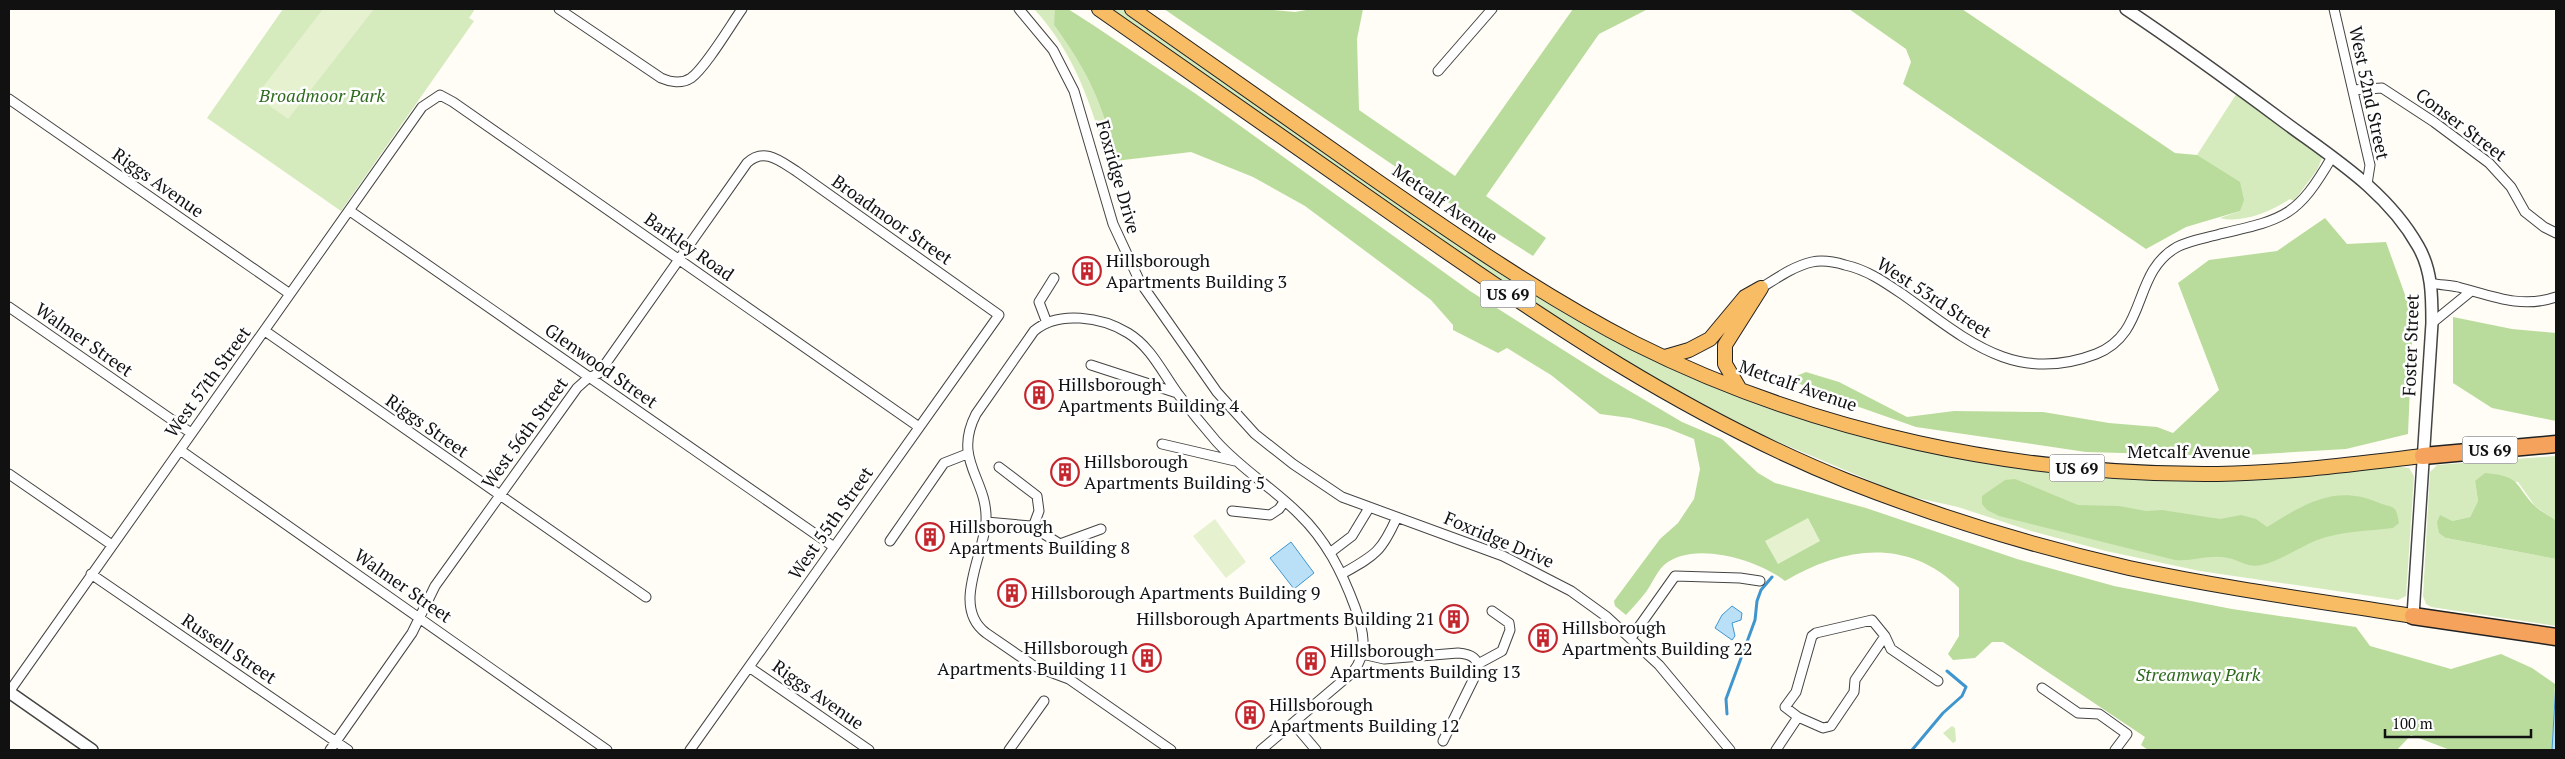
<svg xmlns="http://www.w3.org/2000/svg" width="2565" height="759" font-family="'PT Serif',serif">
  <rect width="100%" height="100%" fill="#fffdf5"/>
  <!-- green -->
  <path fill="#d5ebbd" d="M 283,9 L 475,9 L 469,18 L 474,21 L 341,211 L 207,118 Z
    M 1034,9 L 1056,9 L 1054,25 C 1086,69 1105,106 1115,161 L 1108,163 C 1092,107 1075,53 1034,9 Z
    M 1110,9 L 1122,9 L 1442,232 L 1586,323 L 1910,448 L 2045,472 L 2112,478 L 2177,481 L 2298,477 L 2395,466 L 2409,468 L 2414,476 L 2406,596 L 2398,600 L 2200,571 L 2106,551 L 2031,531 L 1958,507 L 1904,495 L 1760,434 L 1639,371 L 1529,301 Z
    M 2237,93 L 2319,151 L 2322,158 L 2317,170 L 2294,201 L 2290,199 C 2272,211 2242,224 2220,218 L 2240,211 L 2197,155 Z
    M 2556,456 L 2556,521 L 2535,506 L 2518,482 L 2475,481 L 2478,501 L 2470,517 L 2452,521 L 2446,538 L 2556,559 L 2556,626 L 2431,607 L 2426,604 L 2423,596 L 2430,472 L 2437,465 Z
    M 1952,726 L 1955,728 L 1956,741 L 1953,743 L 1943,733 Z"/>
  <!-- forest -->
  <path fill="#b9dc9c" d="M 1055,9 L 1068,9 L 1093,25 L 1196,94 L 1470,291 L 1606,377 L 1682,422 L 1722,439 L 1758,473 L 1775,483 L 1866,508 L 2017,559 L 2114,586 L 2232,609 L 2356,627 L 2370,646 L 2451,669 L 2501,654 L 2532,668 L 2555,684 L 2552,750 L 2450,750 L 2411,735 L 2397,750 L 2148,750 L 2141,745 L 2145,737 L 2003,642 L 1992,642 L 1975,658 L 1953,660 L 1948,654 L 1959,636 L 1959,588 C 1907,537 1843,547 1785,581 C 1759,560 1691,539 1663,566 C 1656,573 1652,584 1646,592 C 1640,600 1633,607 1626,615 L 1615,606 L 1614,601 L 1660,539 L 1678,523 L 1694,499 L 1700,469 L 1694,439 L 1667,428 L 1630,418 L 1600,414 L 1551,375 L 1507,348 L 1498,353 L 1453,330 L 1453,325 L 1431,300 L 1305,206 L 1253,177 L 1191,152 L 1115,161 C 1105,106 1086,69 1054,25 Z
    M 1164,9 L 1262,9 L 1295,12 L 1312,9 L 1363,9 L 1357,39 L 1359,110 L 1455,176 L 1573,9 L 1648,9 L 1599,34 L 1486,196 L 1546,238 L 1533,256 L 1440,197 Z
    M 1849,9 L 1962,9 L 2175,153 L 2197,155 L 2240,182 L 2244,200 L 2240,211 L 2186,227 L 2146,249 L 1903,84 L 1911,62 L 1906,49 Z
    M 2325,218 L 2347,244 L 2386,242 L 2413,317 L 2408,434 L 2346,449 L 2230,456 L 2086,452 L 1916,427 L 1822,394 L 1789,379 L 1806,372 L 1839,382 L 1907,417 L 1954,411 L 2043,412 L 2109,423 L 2157,427 L 2173,433 L 2219,390 L 2178,283 L 2209,260 L 2277,251 Z
    M 2453,317 L 2512,329 L 2556,333 L 2556,421 L 2492,408 L 2453,383 Z
    M 2485,473 C 2523,476 2514,486 2536,507 C 2542,512 2550,516 2556,521 L 2556,559 L 2446,538 L 2439,533 L 2437,522 L 2440,515 L 2452,521 L 2470,517 L 2478,501 L 2475,481 Z
    M 2015,479 L 2078,505 L 2119,506 L 2146,511 L 2162,510 L 2220,519 L 2241,515 L 2256,519 L 2267,527 C 2303,505 2334,484 2377,502 C 2393,509 2396,503 2399,523 L 2393,528 C 2368,531 2342,531 2317,540 C 2300,547 2278,562 2261,565 C 2247,568 2240,560 2228,558 C 2209,554 2193,562 2175,560 L 1999,516 L 1987,510 L 1982,504 L 1982,496 L 2005,480 Z"/>
  <!-- pitch -->
  <path fill="#e6f2cf" d="M 323,9 L 374,9 L 288,119 L 256,96 Z
    M 1808,518 L 1820,541 L 1778,564 L 1765,541 Z
    M 1215,519 L 1246,562 L 1226,578 L 1193,536 Z"/>
  <!-- water -->
  <path fill="#b9e0f7" stroke="#3f96cf" d="M 1291,542 L 1314,573 L 1294,589 L 1270,558 Z
    M 1732,606 L 1742,613 L 1741,620 L 1732,623 L 1735,636 L 1732,640 L 1715,628 L 1722,615 Z
    M 2556,681 L 2556,750 L 2552,750 Z"/>
  <g fill="none" stroke-linecap="round" stroke-linejoin="round">
    <!-- stream -->
    <path stroke="#3f96cf" stroke-width="3" d="M 1727,714 L 1726,699 L 1755,620 L 1757,601 L 1761,590 L 1772,577
      M 1912,750 L 1943,713 L 1962,696 L 1966,687 L 1947,671"/>
    <defs>
      <path id="minor" d="M 559,9 L 661,78 C 670,82 682,84 691,78 C 706,67 730,26 742,9
        M 1019,9 L 1053,50 L 1074,91 L 1113,224 L 1140,282 L 1217,392 L 1255,434 L 1293,464 L 1342,497 L 1503,556 L 1571,591 L 1607,617 L 1659,665 L 1730,750
        M 2334,9 L 2370,165 L 2367,184
        M 1438,71 L 1492,9
        M 2353,90 L 2382,88 L 2434,122 L 2489,163 L 2511,187 L 2525,212 L 2544,227 L 2556,233
        M 9,99 L 290,294
        M 350,211 L 834,547
        M 2431,283 C 2439,285 2449,285 2458,287 C 2492,296 2521,309 2556,297
        M 1761,288 C 1777,278 1794,266 1812,262 C 1822,260 1835,262 1845,265 C 1868,270 1886,283 1905,296 C 1967,340 2015,385 2096,354 C 2149,333 2131,273 2177,247 C 2190,240 2206,238 2220,234 C 2285,219 2297,217 2332,157
        M 9,307 L 191,433
        M 1047,323 L 1039,302 L 1054,278
        M 2432,323 L 2470,292
        M 265,331 L 646,597
        M 1091,365 L 1177,393
        M 1162,444 L 1235,461
        M 180,450 L 607,750
        M 999,467 L 1037,496 L 1039,511 L 1033,527
        M 9,474 L 112,545
        M 1232,511 L 1270,515 L 1279,509 L 1284,502
        M 986,522 L 1031,526 L 1060,544 L 1101,529
        M 890,541 L 944,463 L 967,454
        M 1331,552 L 1352,536 L 1369,508
        M 91,574 L 348,750
        M 1342,574 C 1375,555 1381,553 1397,517
        M 1631,638 L 1675,576 L 1740,578 L 1760,581
        M 1362,654 L 1384,659 L 1458,653 C 1471,654 1480,658 1477,672 L 1443,741
        M 1478,664 L 1502,651 L 1510,630 L 1509,623 L 1492,611
        M 749,667 L 869,750
        M 2042,688 L 2078,713 L 2099,714 L 2127,734 L 2115,750
        M 9,692 L 422,107 L 440,95 L 453,102 L 919,427
        M 1798,717 L 1823,728 L 1831,726 L 1854,692 L 1855,680 L 1885,636
        M 1294,724 L 1316,750
        M 330,750 L 412,633 L 435,586 L 577,388 L 587,379 L 599,373 L 747,163 C 764,147 780,161 796,171 L 999,315 L 690,750
        M 1009,750 L 1044,701
        M 1171,750 L 1069,679 L 1034,666 L 986,633 C 951,607 984,555 986,521 C 988,479 952,461 976,414 L 1034,331 C 1058,310 1102,317 1128,333 C 1151,347 1162,372 1178,394 C 1190,410 1203,426 1216,441 C 1241,469 1273,488 1299,514 C 1326,540 1342,572 1355,607 C 1363,629 1369,652 1353,672 L 1261,750
        M 1776,750 L 1798,717 L 1785,707 L 1796,692 L 1812,636 L 1816,633 L 1872,620 L 1885,636 L 1891,649 L 1938,681"/>
      <path id="tertiary" d="M 2126,9 C 2180,45 2232,83 2283,121 C 2333,158 2387,191 2418,246 C 2432,270 2432,296 2432,323 L 2413,616
        M 9,692 L 92,750"/>
      <path id="trunk" d="M 1099,9 C 1202,81 1305,153 1408,225 C 1547,322 1688,417 1847,481 C 1938,517 2033,546 2129,568 C 2222,588 2318,601 2413,616
        M 1132,9 C 1210,63 1287,118 1364,172 C 1452,233 1539,294 1634,343 C 1813,433 2018,476 2218,474 C 2287,473 2355,464 2423,456
        M 1665,357 L 1689,350 L 1710,339 L 1745,297 L 1761,288
        M 1739,388 L 1725,364 L 1725,345 L 1761,288"/>
      <path id="motorway" d="M 2423,456 L 2556,444
        M 2413,616 L 2556,637"/>
    </defs>
    <!-- minor casing -->
    <use href="#minor" stroke="#444" stroke-width="11"/>
    <!-- tertiary casing -->
    <use href="#tertiary" stroke="#444" stroke-width="14"/>
    <!-- trunk casing -->
    <use href="#trunk" stroke="#222" stroke-width="16"/>
    <!-- motorway casing -->
    <use href="#motorway" stroke="#222" stroke-width="19"/>
    <!-- minor -->
    <use href="#minor" stroke="#fff" stroke-width="9"/>
    <!-- tertiary -->
    <use href="#tertiary" stroke="#fff" stroke-width="11"/>
    <!-- trunk -->
    <use href="#trunk" stroke="#f7bc64" stroke-width="14"/>
    <!-- motorway -->
    <use href="#motorway" stroke="#f5a25d" stroke-width="16"/>
  </g>
  <!-- icons -->
  <defs>
    <symbol id="building-ring" viewBox="-11 -11 22 22"><circle r="9.5" fill="#fff" stroke="#c4262e" stroke-width="1.5"/><path d="M-4-6H4V6H1V3H-1V6H-4ZM-2.5-4.3h1.7v1.8h-1.7ZM.8-4.3h1.7v1.8H.8ZM-2.5-1h1.7V.8h-1.7ZM.8-1h1.7V.8H.8Z" fill="#c4262e"/></symbol>
  </defs>
  <g fill-rule="evenodd">
    <use href="#building-ring" x="1071" y="255" width="32" height="32"/>
    <use href="#building-ring" x="1023" y="379" width="32" height="32"/>
    <use href="#building-ring" x="1049" y="456" width="32" height="32"/>
    <use href="#building-ring" x="914" y="521" width="32" height="32"/>
    <use href="#building-ring" x="996" y="577" width="32" height="32"/>
    <use href="#building-ring" x="1438" y="603" width="32" height="32"/>
    <use href="#building-ring" x="1527" y="622" width="32" height="32"/>
    <use href="#building-ring" x="1131" y="642" width="32" height="32"/>
    <use href="#building-ring" x="1295" y="645" width="32" height="32"/>
    <use href="#building-ring" x="1234" y="699" width="32" height="32"/>
  </g>
  <g text-anchor="middle" stroke-width="5" stroke-linejoin="round" paint-order="stroke">
    <!-- shield labels -->
    <g fill="#fff" stroke="#585858" stroke-width="1">
      <rect x="1480.5" y="280.5" width="55" height="27" rx="4"/>
      <rect x="2462.5" y="436.5" width="55" height="27" rx="4"/>
      <rect x="2049.5" y="454.5" width="55" height="27" rx="4"/>
    </g>
    <g font-size="16" font-weight="bold" fill="#111">
      <text x="1508" y="300">US 69</text>
      <text x="2490" y="456">US 69</text>
      <text x="2077" y="474">US 69</text>
    </g>
    <!-- street labels -->
    <g font-size="18" fill="#111" stroke="#fff">
      <text transform="translate(2369 93) rotate(78)" y="6">West 52nd Street</text>
      <text transform="translate(2461 125) rotate(37)" y="6">Conser Street</text>
      <text transform="translate(1118 177) rotate(74)" y="6">Foxridge Drive</text>
      <text transform="translate(158 183) rotate(35)" y="6">Riggs Avenue</text>
      <text transform="translate(1445 204) rotate(35)" y="6">Metcalf Avenue</text>
      <text transform="translate(892 220) rotate(35)" y="6">Broadmoor Street</text>
      <text transform="translate(689 247) rotate(35)" y="6">Barkley Road</text>
      <text transform="translate(1934 298) rotate(33)" y="6">West 53rd Street</text>
      <text transform="translate(84 340) rotate(35)" y="6">Walmer Street</text>
      <text transform="translate(2411 345) rotate(-88)" y="6">Foster Street</text>
      <text transform="translate(601 366) rotate(35)" y="6">Glenwood Street</text>
      <text transform="translate(208 382) rotate(-54)" y="6">West 57th Street</text>
      <text transform="translate(1798 386) rotate(19)" y="6">Metcalf Avenue</text>
      <text transform="translate(427 426) rotate(35)" y="6">Riggs Street</text>
      <text transform="translate(525 433) rotate(-54)" y="6">West 56th Street</text>
      <text x="2189" y="458">Metcalf Avenue</text>
      <text transform="translate(831 523) rotate(-55)" y="6">West 55th Street</text>
      <text transform="translate(1499 540) rotate(23)" y="6">Foxridge Drive</text>
      <text transform="translate(403 586) rotate(35)" y="6">Walmer Street</text>
      <text transform="translate(229 649) rotate(34)" y="6">Russell Street</text>
      <text transform="translate(818 695) rotate(35)" y="6">Riggs Avenue</text>
    </g>
    <!-- park labels -->
    <g font-size="18" font-style="italic" fill="#2f6b1f" stroke="#fff">
      <text x="322" y="102">Broadmoor Park</text>
      <text x="2198" y="681">Streamway Park</text>
    </g>
    <!-- poi labels -->
    <g font-size="18" fill="#111" stroke="#fff" text-anchor="start">
      <text x="1106" y="267">Hillsborough<tspan x="1106" dy="21">Apartments Building 3</tspan></text>
      <text x="1058" y="391">Hillsborough<tspan x="1058" dy="21">Apartments Building 4</tspan></text>
      <text x="1084" y="468">Hillsborough<tspan x="1084" dy="21">Apartments Building 5</tspan></text>
      <text x="949" y="533">Hillsborough<tspan x="949" dy="21">Apartments Building 8</tspan></text>
      <text x="1031" y="599">Hillsborough Apartments Building 9</text>
      <text x="1435" y="625" text-anchor="end">Hillsborough Apartments Building 21</text>
      <text x="1562" y="634">Hillsborough<tspan x="1562" dy="21">Apartments Building 22</tspan></text>
      <text x="1128" y="654" text-anchor="end">Hillsborough<tspan x="1128" dy="21">Apartments Building 11</tspan></text>
      <text x="1330" y="657">Hillsborough<tspan x="1330" dy="21">Apartments Building 13</tspan></text>
      <text x="1269" y="711">Hillsborough<tspan x="1269" dy="21">Apartments Building 12</tspan></text>
    </g>
  </g>
  <!-- border -->
  <rect width="2565" height="759" fill="none" stroke="#111111" stroke-width="20"/>
  <!-- scale -->
  <path d="M2385 729v8h146v-8" fill="none" stroke="#111111" stroke-width="2.5"/>
  <text x="2392" y="729" font-size="15" fill="#111111" stroke="#ffffff" stroke-width="4" paint-order="stroke">100 m</text>
</svg>
